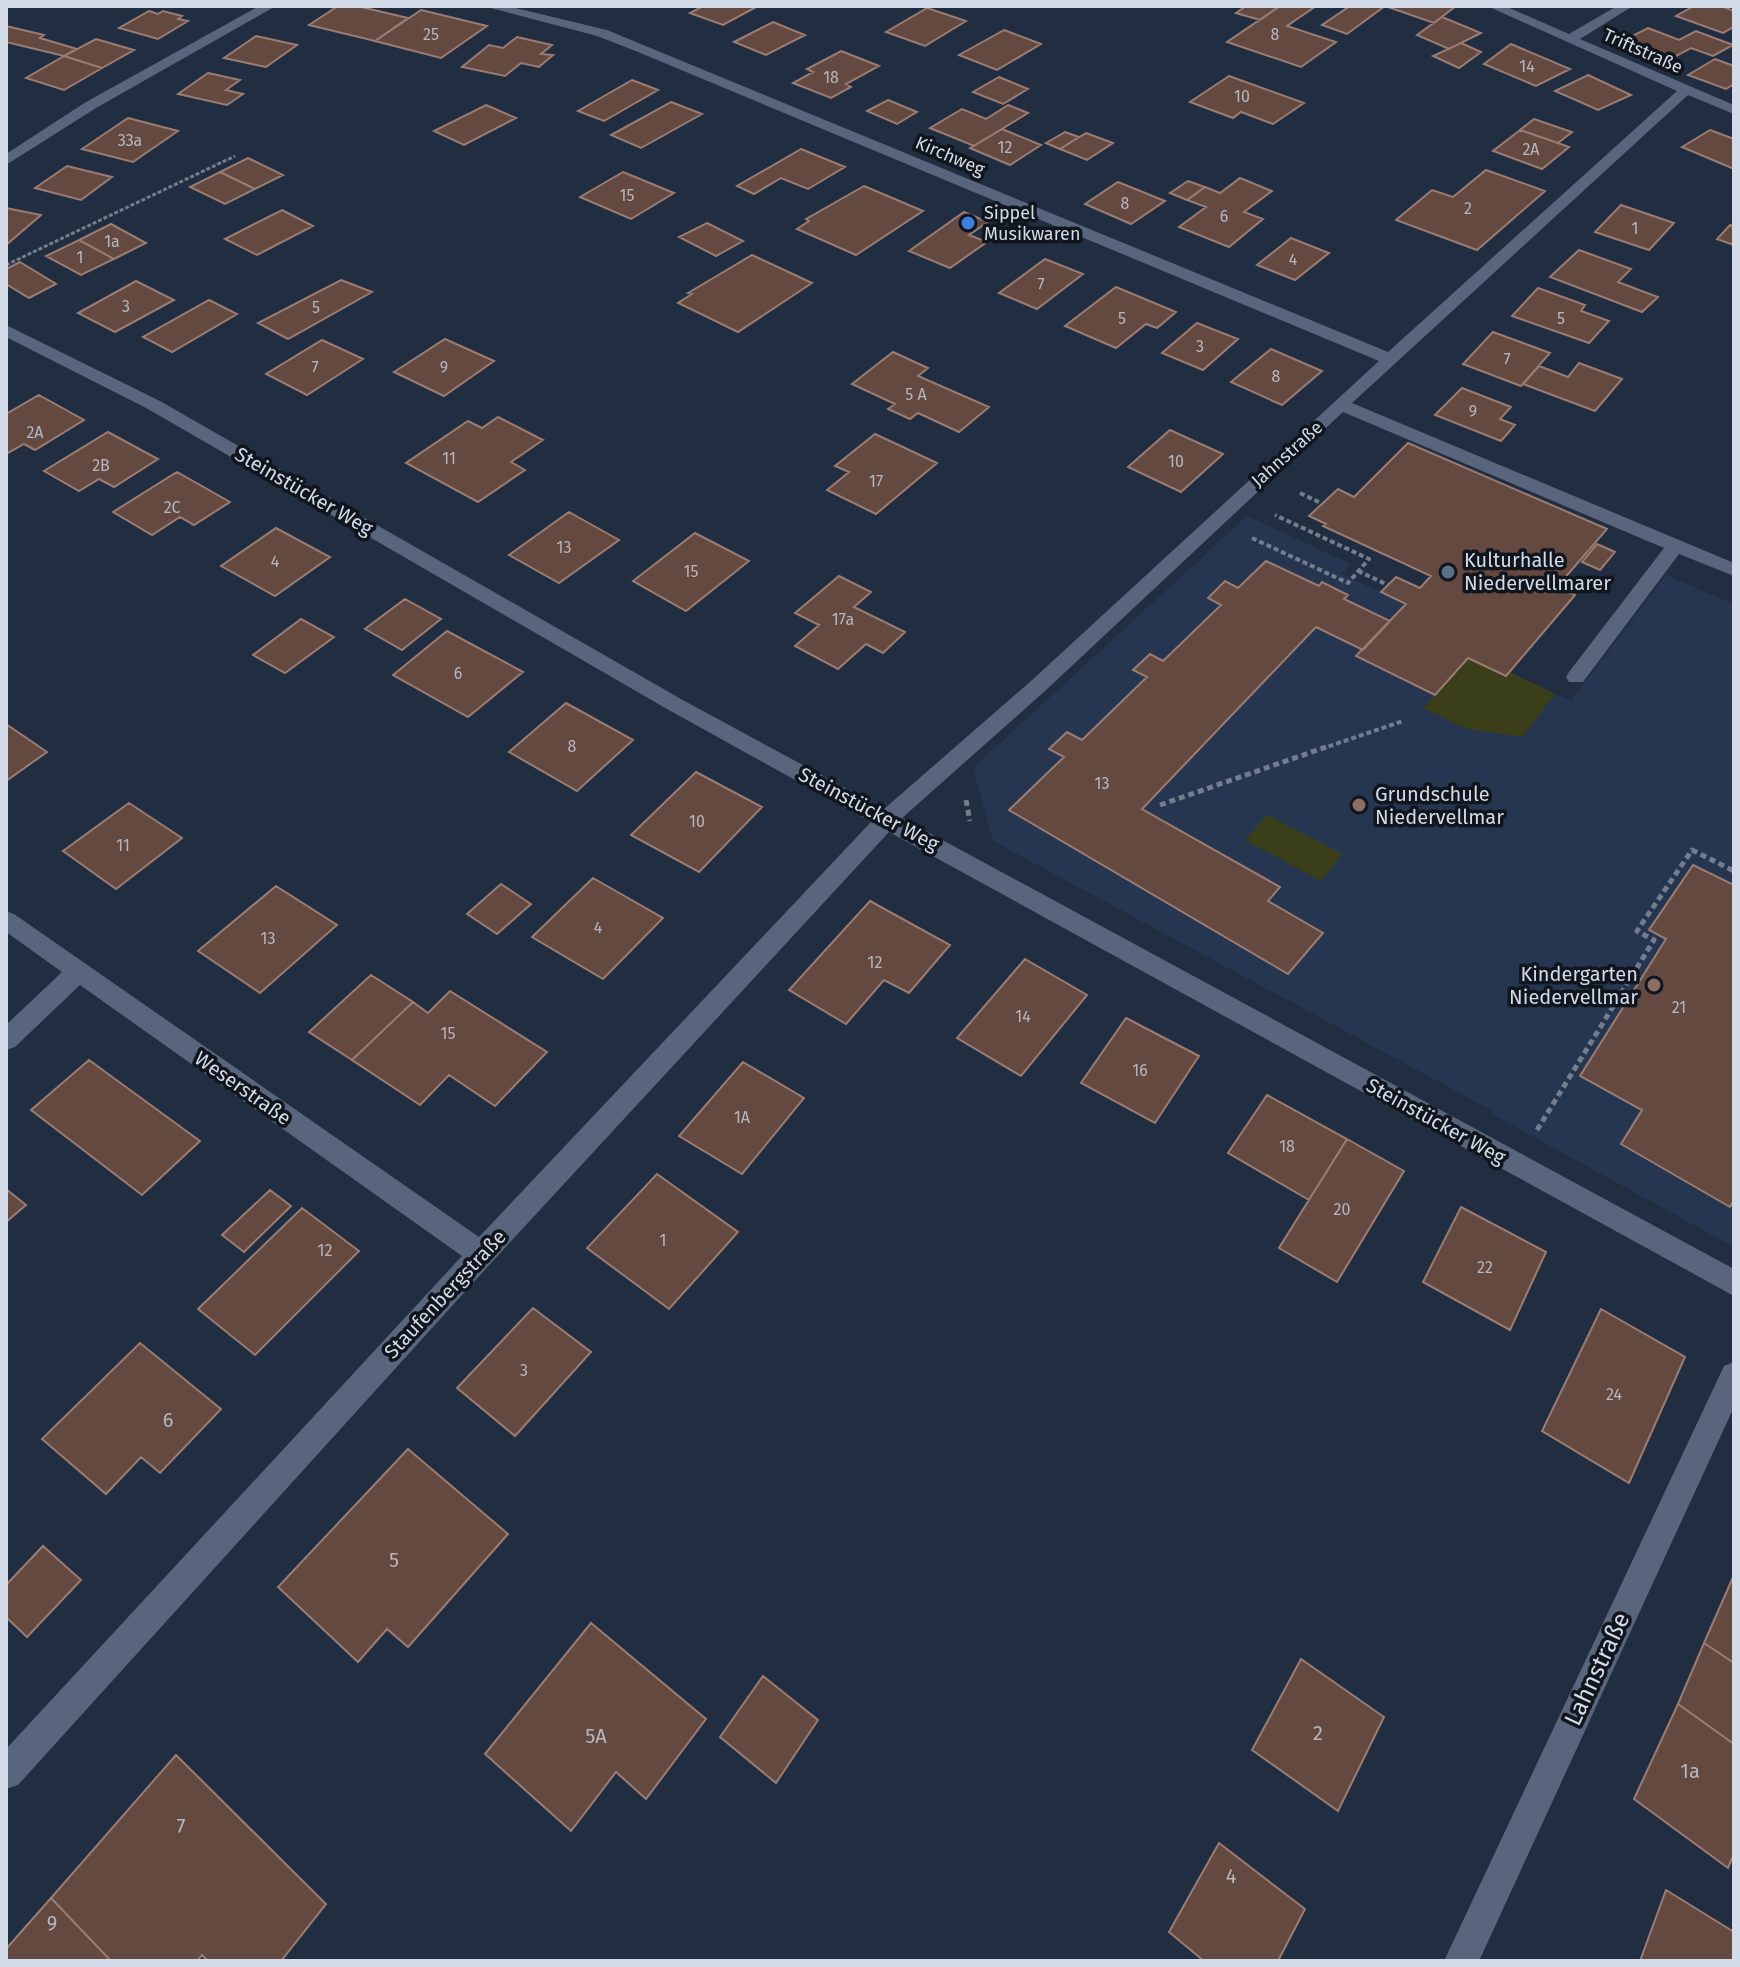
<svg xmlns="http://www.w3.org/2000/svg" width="1740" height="1967" font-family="'Fira Sans',sans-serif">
  <rect width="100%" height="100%" fill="#212d41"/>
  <!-- built -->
  <path fill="#273650" d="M 1247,516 L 1351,564 L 1342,574 L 1406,604 L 1357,656 L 1435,695 L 1468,658 L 1506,676 L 1510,672 L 1571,701 L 1666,575 L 1734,604 L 1734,1247 L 1490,1113 L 1491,1110 L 993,841 L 973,768 Z"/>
  <!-- green -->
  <path fill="#3b3f19" d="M 1468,658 L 1506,676 L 1510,672 L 1555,694 L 1522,737 L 1467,729 L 1423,708 Z
    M 1267,815 L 1342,854 L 1321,881 L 1245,840 Z"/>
  <!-- building -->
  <path fill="#644941" stroke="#9a7c73" stroke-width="2" d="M 338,6 L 357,6 L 408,18 L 375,41 L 309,25 Z
    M 703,6 L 758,6 L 723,25 L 690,13 Z
    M 1246,6 L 1280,6 L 1260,20 L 1236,13 Z
    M 1280,6 L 1316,6 L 1287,26 L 1336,42 L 1301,67 L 1227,42 Z
    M 1350,6 L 1385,6 L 1347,34 L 1322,25 Z
    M 1385,6 L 1456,6 L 1434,23 Z
    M 1694,6 L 1721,6 L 1734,11 L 1734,27 L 1723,33 L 1676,16 Z
    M 927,8 L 966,21 L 925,46 L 886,32 Z
    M 421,10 L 487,26 L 441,58 L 375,41 Z
    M 149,11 L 158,14 L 163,11 L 182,16 L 178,19 L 188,21 L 158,39 L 119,28 Z
    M 1442,17 L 1481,33 L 1449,49 L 1417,35 Z
    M 773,22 L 805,35 L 766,55 L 734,42 Z
    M 6,26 L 44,35 L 40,38 L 77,49 L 64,56 L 6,42 Z
    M 1648,28 L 1679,40 L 1696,31 L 1733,45 L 1713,56 L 1691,48 L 1661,64 L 1615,45 Z
    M 1004,30 L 1041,44 L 997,70 L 959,55 Z
    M 256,36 L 297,45 L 266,67 L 224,58 Z
    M 517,37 L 552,45 L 541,54 L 553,55 L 539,67 L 521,63 L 505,76 L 462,67 L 489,45 L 503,48 Z
    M 96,39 L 134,50 L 102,68 L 64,56 Z
    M 1461,43 L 1481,52 L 1459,68 L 1433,56 Z
    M 1511,44 L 1518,47 L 1570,69 L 1536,86 L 1484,64 Z
    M 841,51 L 879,66 L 846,84 L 851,87 L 831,98 L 793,83 L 813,72 L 807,69 Z
    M 64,56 L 102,68 L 64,90 L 26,78 Z
    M 1715,59 L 1734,66 L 1734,84 L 1726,89 L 1688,75 Z
    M 208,73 L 240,80 L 226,90 L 243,94 L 227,105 L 178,94 Z
    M 1588,75 L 1631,95 L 1598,110 L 1555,91 Z
    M 1229,76 L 1304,103 L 1273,124 L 1241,112 L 1233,118 L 1190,102 Z
    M 999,77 L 1028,89 L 1003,104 L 973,92 Z
    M 632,80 L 658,90 L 604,121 L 578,111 Z
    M 888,100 L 917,112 L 897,124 L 867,111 Z
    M 671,102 L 702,114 L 641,148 L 611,135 Z
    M 486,105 L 516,118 L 464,145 L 434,131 Z
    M 1008,105 L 1028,113 L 974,146 L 930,128 L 962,109 L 986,119 Z
    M 128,118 L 178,131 L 133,162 L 82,149 Z
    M 1534,119 L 1572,132 L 1558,143 L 1520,130 Z
    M 1002,129 L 1041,145 L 1010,165 L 970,148 Z
    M 1520,130 L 1558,143 L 1569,147 L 1542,169 L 1493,151 Z
    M 1710,130 L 1734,139 L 1734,169 L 1682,147 Z
    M 1065,132 L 1079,137 L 1060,149 L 1046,143 Z
    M 1086,133 L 1113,143 L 1087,160 L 1060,149 Z
    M 801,149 L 845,167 L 808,189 L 781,178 L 754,194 L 737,186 Z
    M 248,158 L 283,175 L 255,189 L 220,172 Z
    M 67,166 L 112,177 L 81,200 L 35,188 Z
    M 1486,170 L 1545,191 L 1477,250 L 1396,220 L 1432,190 L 1453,197 Z
    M 220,172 L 255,189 L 225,204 L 190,187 Z
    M 623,172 L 674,193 L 631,219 L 580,197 Z
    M 1240,178 L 1272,191 L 1244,212 L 1263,219 L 1229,247 L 1179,227 L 1206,207 L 1187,200 L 1205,187 L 1220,193 Z
    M 1188,181 L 1205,187 L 1187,200 L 1170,193 Z
    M 1118,182 L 1165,201 L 1131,224 L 1085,204 Z
    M 864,186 L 923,211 L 856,255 L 797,229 L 809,221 L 806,219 Z
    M 1621,205 L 1674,223 L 1649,250 L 1595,232 Z
    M 6,208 L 41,215 L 6,245 Z
    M 282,210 L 313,226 L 257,255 L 225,239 Z
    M 964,212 L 988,222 L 969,235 L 987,242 L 950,268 L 909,251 Z
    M 707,223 L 743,241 L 716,256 L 679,237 Z
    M 111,224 L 146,243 L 114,259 L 79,240 Z
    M 1730,225 L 1734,227 L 1734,245 L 1717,239 Z
    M 1291,238 L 1329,253 L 1295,280 L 1257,265 Z
    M 79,240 L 114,259 L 81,275 L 46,256 Z
    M 1579,250 L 1631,269 L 1618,282 L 1658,297 L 1642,312 L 1550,277 Z
    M 752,255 L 812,283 L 738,332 L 678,303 L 692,294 L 688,293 Z
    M 1045,259 L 1083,274 L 1037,309 L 999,293 Z
    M 20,262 L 56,284 L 29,298 L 6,284 L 6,269 Z
    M 341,280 L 372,292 L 288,339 L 258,323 Z
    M 136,281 L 174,300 L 115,332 L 78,313 Z
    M 1116,287 L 1176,312 L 1157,328 L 1146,324 L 1116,348 L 1065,326 Z
    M 1538,288 L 1585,305 L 1581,311 L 1609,321 L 1589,343 L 1512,316 Z
    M 209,300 L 237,314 L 172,352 L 143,337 Z
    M 1197,323 L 1238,339 L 1203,370 L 1162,353 Z
    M 1493,332 L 1550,353 L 1521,386 L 1463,364 Z
    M 445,339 L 494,361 L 444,396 L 394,372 Z
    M 322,340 L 363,359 L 307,395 L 266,374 Z
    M 1271,349 L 1322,371 L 1282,405 L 1231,382 Z
    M 893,352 L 928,368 L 918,376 L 989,407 L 959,432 L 918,413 L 910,419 L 888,409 L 895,404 L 852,384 Z
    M 1579,363 L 1622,379 L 1595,411 L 1523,384 L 1539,366 L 1568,377 Z
    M 1462,388 L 1511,407 L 1500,419 L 1515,425 L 1501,441 L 1435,415 Z
    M 39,395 L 84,420 L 35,450 L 24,444 L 6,454 L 6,414 Z
    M 498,417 L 543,440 L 511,462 L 525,470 L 478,502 L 406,463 L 468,421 L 482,428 Z
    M 1170,430 L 1223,454 L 1181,492 L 1128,467 Z
    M 108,432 L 158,459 L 114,487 L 99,479 L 79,491 L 44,471 Z
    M 875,434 L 937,463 L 876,514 L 827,490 L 849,472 L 835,466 Z
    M 1408,443 L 1607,529 L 1557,587 L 1575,595 L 1506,676 L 1468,658 L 1435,695 L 1356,656 L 1406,604 L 1381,592 L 1396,577 L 1420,588 L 1431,576 L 1323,526 L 1326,524 L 1309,516 L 1338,489 L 1354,497 Z
    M 177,472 L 230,502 L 194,525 L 180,517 L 152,535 L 113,512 Z
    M 569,512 L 619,540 L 559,583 L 509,555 Z
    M 276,528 L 330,557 L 275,596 L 221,566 Z
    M 695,533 L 749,561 L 686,611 L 633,581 Z
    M 1597,544 L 1615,552 L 1600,570 L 1582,562 Z
    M 1266,561 L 1319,586 L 1322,582 L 1348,595 L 1344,599 L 1390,621 L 1363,650 L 1316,627 L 1142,809 L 1280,887 L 1268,901 L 1323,933 L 1288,974 L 1009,810 L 1064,757 L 1049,749 L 1067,732 L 1082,740 L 1147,677 L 1133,670 L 1150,654 L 1163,661 L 1221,605 L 1208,598 L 1225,581 L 1238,588 Z
    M 839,576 L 871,592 L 854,607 L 905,632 L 883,653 L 866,644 L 838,669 L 795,646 L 819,625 L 795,613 Z
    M 405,599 L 441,619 L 402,650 L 365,629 Z
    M 301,619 L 334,637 L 285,673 L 253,655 Z
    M 447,631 L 523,672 L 468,717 L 393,675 Z
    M 566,703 L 633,740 L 577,791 L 509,752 Z
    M 6,724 L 47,752 L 6,781 Z
    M 696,772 L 762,807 L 699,872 L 631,835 Z
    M 129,803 L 182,838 L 116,889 L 63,851 Z
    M 1693,865 L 1734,885 L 1734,1200 L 1730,1207 L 1621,1144 L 1642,1110 L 1580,1076 L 1666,939 L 1649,930 Z
    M 593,878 L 663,918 L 603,979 L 532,937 Z
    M 501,884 L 531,904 L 497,934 L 467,914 Z
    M 276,886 L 337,925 L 260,993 L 198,951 Z
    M 870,901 L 950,945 L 909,993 L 884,980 L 846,1024 L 789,990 Z
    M 1025,959 L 1087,995 L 1021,1076 L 957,1038 Z
    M 371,975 L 413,1002 L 352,1060 L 309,1032 Z
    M 450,991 L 547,1052 L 495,1106 L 449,1075 L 420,1105 L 352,1060 L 413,1002 L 428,1013 Z
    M 1126,1018 L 1199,1056 L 1155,1123 L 1081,1083 Z
    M 89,1060 L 200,1141 L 142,1195 L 31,1110 Z
    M 743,1062 L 804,1098 L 742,1174 L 679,1136 Z
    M 1267,1095 L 1347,1139 L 1309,1200 L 1228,1153 Z
    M 1347,1139 L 1404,1171 L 1337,1282 L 1279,1248 Z
    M 657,1174 L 738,1232 L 669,1309 L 587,1248 Z
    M 6,1189 L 26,1205 L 6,1222 Z
    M 270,1190 L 291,1206 L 244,1252 L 222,1235 Z
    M 1461,1207 L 1546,1252 L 1510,1330 L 1423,1282 Z
    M 302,1208 L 359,1251 L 255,1355 L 198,1309 Z
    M 533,1308 L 591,1352 L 515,1436 L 457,1388 Z
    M 1601,1309 L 1685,1357 L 1629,1483 L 1542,1431 Z
    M 140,1343 L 221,1409 L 160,1473 L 141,1457 L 106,1494 L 42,1439 Z
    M 408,1449 L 508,1534 L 408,1647 L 387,1629 L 358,1662 L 278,1587 Z
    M 43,1546 L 81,1580 L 27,1637 L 6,1617 L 6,1585 Z
    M 1734,1575 L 1734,1663 L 1704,1643 Z
    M 591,1623 L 706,1719 L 646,1799 L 616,1772 L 571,1831 L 485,1754 Z
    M 1704,1643 L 1734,1663 L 1734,1744 L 1678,1704 Z
    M 1301,1659 L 1384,1717 L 1338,1811 L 1252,1750 Z
    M 763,1676 L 818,1720 L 776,1783 L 720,1737 Z
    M 1678,1704 L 1734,1744 L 1734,1854 L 1728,1868 L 1634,1799 Z
    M 176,1755 L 326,1904 L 281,1961 L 208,1961 L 202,1955 L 197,1961 L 111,1961 L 51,1898 Z
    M 1219,1843 L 1305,1909 L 1278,1961 L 1204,1961 L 1169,1932 Z
    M 1666,1890 L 1734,1932 L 1734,1961 L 1640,1961 Z
    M 51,1898 L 111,1961 L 6,1961 L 6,1949 Z"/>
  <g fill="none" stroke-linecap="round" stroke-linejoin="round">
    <!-- path-far2 -->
    <path stroke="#737d8e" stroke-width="3" stroke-dasharray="4 2" stroke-linecap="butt" d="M 6,265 L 235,156"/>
    <!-- path-far1 -->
    <path stroke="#737d8e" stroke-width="4" stroke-dasharray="5 3" stroke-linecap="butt" d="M 1300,493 L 1323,504
      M 1252,538 L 1348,583 L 1369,559 L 1275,515
      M 1358,571 L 1388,585
      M 1321,749 L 1403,721"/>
    <!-- path -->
    <path stroke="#737d8e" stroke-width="5" stroke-dasharray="6 4" stroke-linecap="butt" d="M 966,800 L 970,821
      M 1160,805 L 1326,747
      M 1537,1130 L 1654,940 L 1637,931 L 1692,850 L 1734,871"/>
    <!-- minor -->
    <path fill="#58657c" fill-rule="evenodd" d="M 259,6 L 276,6 L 96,108 L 6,165 L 6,154 L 86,102 Z
      M 483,6 L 507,6 L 607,30 L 1388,352 L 1677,91 L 1487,6 L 1505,6 L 1569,34 L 1617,6 L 1633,6 L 1580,39 L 1734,105 L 1734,114 L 1688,95 L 1352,403 L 1734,563 L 1734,576 L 1679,554 L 1583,682 L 1569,682 L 1566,677 L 1569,672 L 1664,548 L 1343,412 L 1045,691 L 902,818 L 1734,1269 L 1734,1296 L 889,832 L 491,1263 L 18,1785 L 6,1789 L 6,1749 L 462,1256 L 80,985 L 15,1047 L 6,1050 L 6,1025 L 62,972 L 6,932 L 6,911 L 14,914 L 479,1237 L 871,822 L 667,709 L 148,409 L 6,337 L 6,325 L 160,401 L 681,699 L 884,809 L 1031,681 L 1379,361 L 638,52 L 597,36 Z
      M 1734,1362 L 1734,1407 L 1479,1961 L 1444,1961 L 1724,1366 Z"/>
  </g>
  <!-- markers -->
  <circle fill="#3f7fe0" stroke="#10151e" stroke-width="3" cx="968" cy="223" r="8"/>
  <circle fill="#5c6f8a" stroke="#10151e" stroke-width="3" cx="1448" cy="572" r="8"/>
  <g fill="#8d6e63" stroke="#10151e" stroke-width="3">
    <circle cx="1359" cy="805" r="8"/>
    <circle cx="1654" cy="985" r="8"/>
  </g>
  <g text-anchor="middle" stroke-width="7" stroke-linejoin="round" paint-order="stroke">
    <!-- number labels -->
    <g font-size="16" fill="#b7b6be">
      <text x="431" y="40">25</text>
      <text x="1275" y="40">8</text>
      <text x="1527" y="72">14</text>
      <text x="831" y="83">18</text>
      <text x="1242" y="102">10</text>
      <text x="130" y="146">33a</text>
      <text x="1005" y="153">12</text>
      <text x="1531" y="155">2A</text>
      <text x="627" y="201">15</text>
      <text x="1125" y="209">8</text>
      <text x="1468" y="214">2</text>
      <text x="1224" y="222">6</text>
      <text x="1635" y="234">1</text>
      <text x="112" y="247">1a</text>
      <text x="80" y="263">1</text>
      <text x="1293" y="265">4</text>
      <text x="1041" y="290">7</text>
      <text x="126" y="312">3</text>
      <text x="316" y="313">5</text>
      <text x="1122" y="324">5</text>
      <text x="1561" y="324">5</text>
      <text x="1200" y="352">3</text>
      <text x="1507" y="365">7</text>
      <text x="315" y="373">7</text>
      <text x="444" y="373">9</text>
      <text x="1276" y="382">8</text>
      <text x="916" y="400">5 A</text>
      <text x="1473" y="417">9</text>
      <text x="35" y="438">2A</text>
      <text x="449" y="464">11</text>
      <text x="1176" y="467">10</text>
      <text x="101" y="471">2B</text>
      <text x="876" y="487">17</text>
      <text x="172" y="513">2C</text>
      <text x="564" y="553">13</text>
      <text x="275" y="567">4</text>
      <text x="691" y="577">15</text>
      <text x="843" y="625">17a</text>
      <text x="458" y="679">6</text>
      <text x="572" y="752">8</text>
      <text x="1102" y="789">13</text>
      <text x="697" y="827">10</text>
      <text x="123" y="851">11</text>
      <text x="598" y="933">4</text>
      <text x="268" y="944">13</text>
      <text x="875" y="968">12</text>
      <text x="1679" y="1013">21</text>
      <text x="1023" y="1022">14</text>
      <text x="448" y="1039">15</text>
      <text x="1140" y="1076">16</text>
      <text x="742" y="1123">1A</text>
      <text x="1287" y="1152">18</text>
      <text x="1342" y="1215">20</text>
      <text x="663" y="1246">1</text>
      <text x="325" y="1256">12</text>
      <text x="1485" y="1273">22</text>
      <text x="524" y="1376">3</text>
      <text x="1614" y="1400">24</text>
    </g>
    <!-- far-street labels -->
    <g font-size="18" fill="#d3dbe8" stroke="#10151e">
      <text transform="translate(1643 51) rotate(24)" y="6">Triftstraße</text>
      <text transform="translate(950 156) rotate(23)" y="6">Kirchweg</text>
      <text transform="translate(1287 454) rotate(-42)" y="6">Jahnstraße</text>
    </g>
    <!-- far-poi labels -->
    <g font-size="18" fill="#d3dbe8" stroke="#10151e" text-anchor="start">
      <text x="984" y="219">Sippel<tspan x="984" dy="21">Musikwaren</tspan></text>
    </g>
    <!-- street labels -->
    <g font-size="20" fill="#d3dbe8" stroke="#10151e">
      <text transform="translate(304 491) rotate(30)" y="7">Steinstücker Weg</text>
      <text transform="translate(869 809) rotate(28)" y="7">Steinstücker Weg</text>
      <text transform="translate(243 1088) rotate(35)" y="7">Weserstraße</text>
      <text transform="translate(1436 1121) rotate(29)" y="7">Steinstücker Weg</text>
      <text transform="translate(445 1294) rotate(-47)" y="7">Staufenbergstraße</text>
    </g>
    <!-- poi labels -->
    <g font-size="20" fill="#d3dbe8" stroke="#10151e" text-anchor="start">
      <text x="1464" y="567">Kulturhalle<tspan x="1464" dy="23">Niedervellmarer</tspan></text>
      <text x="1375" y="801">Grundschule<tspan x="1375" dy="23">Niedervellmar</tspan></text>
      <text x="1638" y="981" text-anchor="end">Kindergarten<tspan x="1638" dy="23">Niedervellmar</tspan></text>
    </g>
    <!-- near-number labels -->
    <g font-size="20" fill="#b7b6be">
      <text x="168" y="1427">6</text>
      <text x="394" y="1567">5</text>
      <text x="1318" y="1740">2</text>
      <text x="596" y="1743">5A</text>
      <text x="1690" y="1778">1a</text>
      <text x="181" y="1833">7</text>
      <text x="1231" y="1883">4</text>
      <text x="52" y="1930">9</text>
    </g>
    <!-- near-street labels -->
    <g font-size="24" fill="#d3dbe8" stroke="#10151e">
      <text transform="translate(1597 1669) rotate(-65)" y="8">Lahnstraße</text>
    </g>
  </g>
  <!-- border -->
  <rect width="1740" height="1967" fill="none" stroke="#d3dbe8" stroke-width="16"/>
</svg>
